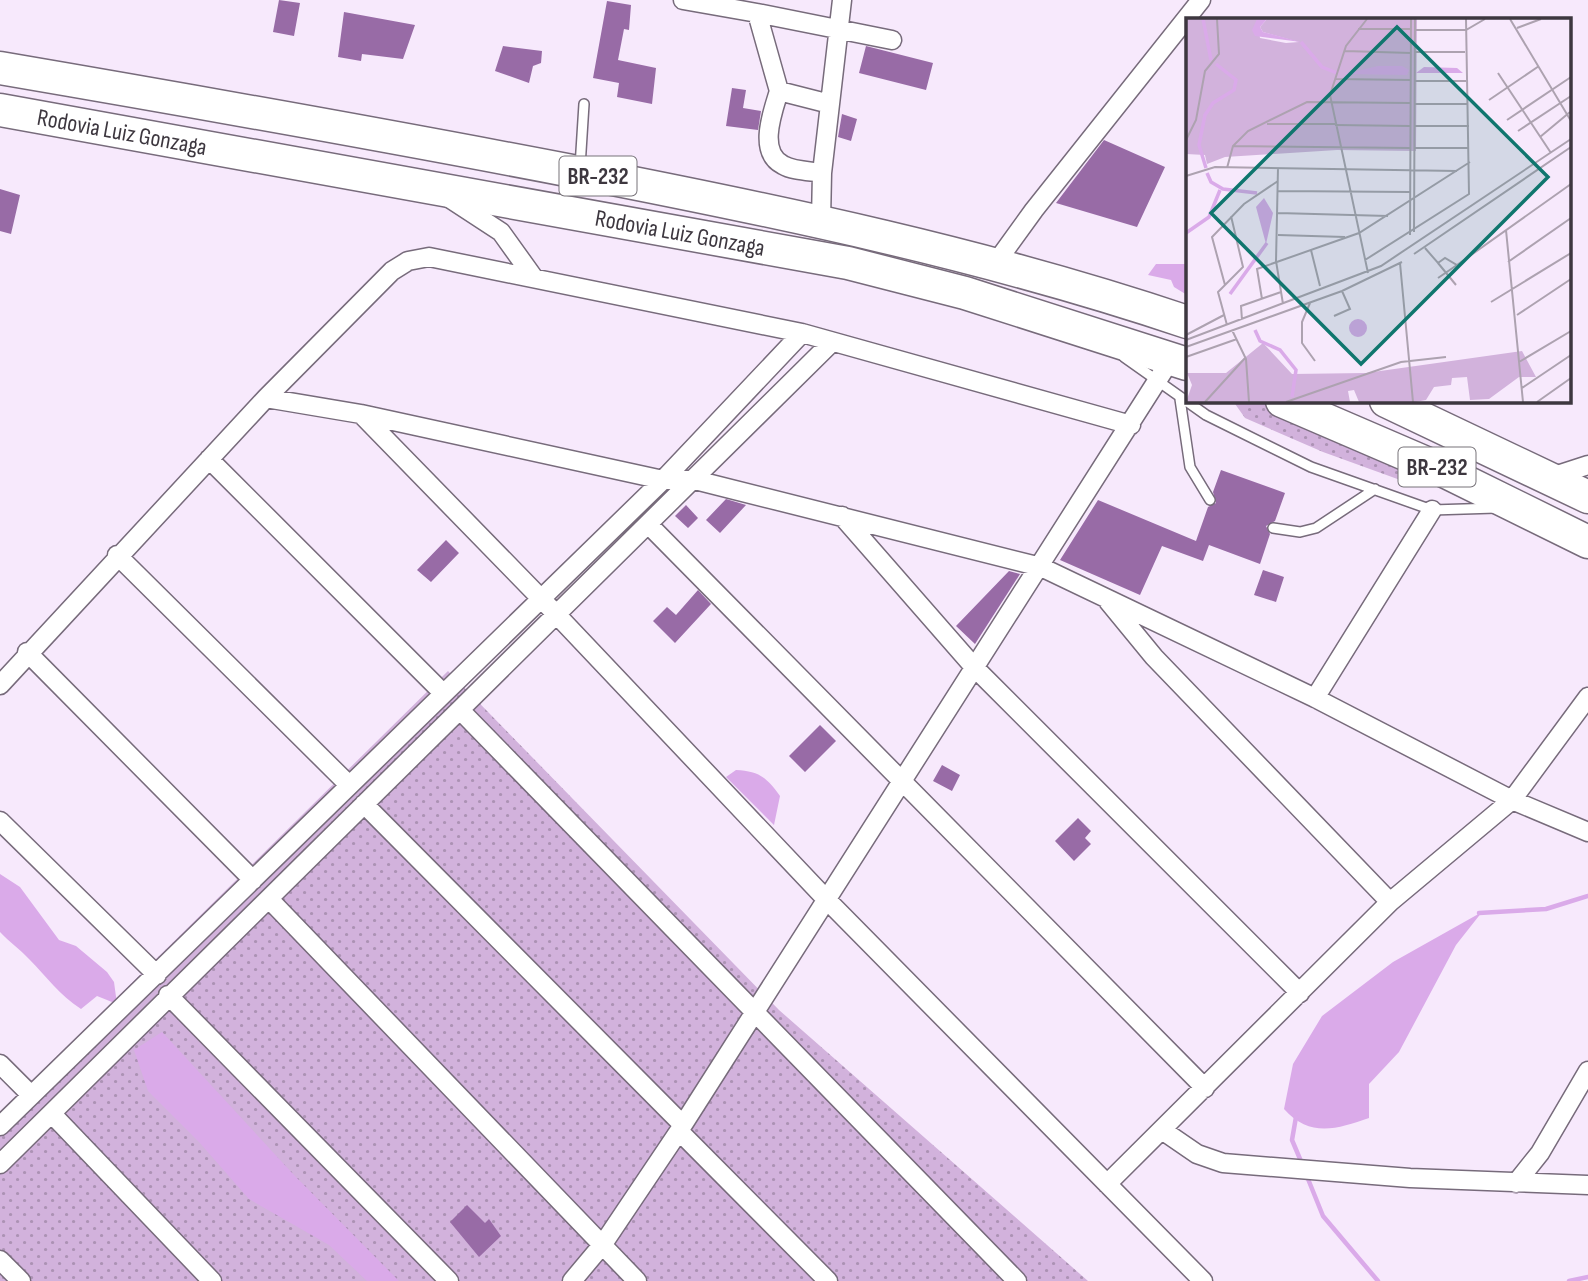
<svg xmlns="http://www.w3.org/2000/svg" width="1588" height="1281" font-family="'Sofia Sans Condensed',sans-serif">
  <defs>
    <pattern id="grass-dots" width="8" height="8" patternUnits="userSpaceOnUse" patternTransform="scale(1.75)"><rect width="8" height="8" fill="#d2b2dc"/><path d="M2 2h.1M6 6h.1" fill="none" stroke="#ac92b4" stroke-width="1.8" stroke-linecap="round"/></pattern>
  </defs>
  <rect width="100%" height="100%" fill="#f7e9fc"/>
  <!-- grass -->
  <path fill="url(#grass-dots)" d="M 1233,401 L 1265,401 L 1445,485 L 1414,485 L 1323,452 L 1245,418 Z
    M 448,671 L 779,1010 L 1088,1281 L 0,1281 L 0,1113 Z"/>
  <!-- water -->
  <path fill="#daaae9" d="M 1156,264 L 1187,264 L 1187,295 L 1174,287 L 1171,280 L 1148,275 Z
    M 736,770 C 758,771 767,777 780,796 L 774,825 L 726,777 Z
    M 0,874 L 20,887 L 59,940 L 76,946 L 107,972 L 114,982 L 117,1004 L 97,996 L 81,1009 C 59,995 47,977 29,959 C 20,949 9,942 0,932 Z
    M 1482,912 L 1456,945 L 1399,1052 L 1369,1084 L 1369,1118 C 1337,1129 1310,1138 1284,1109 L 1293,1064 L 1322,1016 L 1393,962 Z
    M 162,1032 L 294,1175 L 399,1281 L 367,1281 L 329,1245 L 249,1199 L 199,1142 L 148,1091 L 134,1050 Z"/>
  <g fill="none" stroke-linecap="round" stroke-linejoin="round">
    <!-- stream -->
    <path stroke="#daaae9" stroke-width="4.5" d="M 1479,913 L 1546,909 L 1588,896
      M 1296,1117 L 1292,1140 L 1303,1166
      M 1306,1174 L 1323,1216 L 1378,1281
      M 1569,1281 L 1588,1277"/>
  </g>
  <!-- building -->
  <path fill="#986ba6" d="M 279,0 L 300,3 L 294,36 L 273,32 Z
    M 607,1 L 631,5 L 629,30 L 624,29 L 618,60 L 656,68 L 652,104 L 617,97 L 619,83 L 593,78 Z
    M 344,12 L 415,25 L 403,59 L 362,54 L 361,61 L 338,57 Z
    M 503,46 L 542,51 L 541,63 L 533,66 L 529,83 L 495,71 Z
    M 866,46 L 933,63 L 926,90 L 859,73 Z
    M 732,88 L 746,90 L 743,108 L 761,111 L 758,130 L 726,126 Z
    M 842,114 L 857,119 L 851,141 L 838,137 Z
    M 1104,140 L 1165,167 L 1137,227 L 1056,203 Z
    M 0,189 L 20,195 L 11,234 L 0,231 Z
    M 1221,470 L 1285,493 L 1275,521 L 1266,526 L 1270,534 L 1260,564 L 1209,545 L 1203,561 L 1162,546 L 1140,595 L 1060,560 L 1098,500 L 1196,541 L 1208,507 L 1216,503 L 1213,492 Z
    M 726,499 L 746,505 L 720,533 L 706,520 Z
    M 686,505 L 698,518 L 688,528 L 675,516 Z
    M 446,540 L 459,553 L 431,582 L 417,570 Z
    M 1263,570 L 1284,577 L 1276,602 L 1254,595 Z
    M 1009,571 L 1020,574 L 975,644 L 956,626 Z
    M 698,590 L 711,604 L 675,643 L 653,621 L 667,607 L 676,615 Z
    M 820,725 L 836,741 L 805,772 L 789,756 Z
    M 942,765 L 960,775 L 952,791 L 933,781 Z
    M 1078,818 L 1091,831 L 1085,838 L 1091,844 L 1074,861 L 1055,841 Z
    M 467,1205 L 485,1223 L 489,1219 L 501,1236 L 479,1257 L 450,1222 Z"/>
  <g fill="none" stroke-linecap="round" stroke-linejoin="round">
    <defs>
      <path id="lane" d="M 580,167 L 584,104
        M 1124,357 L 1206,415 L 1311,467 L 1432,510 L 1496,508
        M 1180,399 L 1190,467 L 1210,500
        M 1273,528 L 1300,532 L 1316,528 L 1375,489"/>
      <path id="street" d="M 683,0 L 757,13 L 779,91 L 830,104 L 822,173 L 821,220
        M 757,13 L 892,40
        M 779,91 C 773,111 757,152 783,165 C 793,171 810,171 822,173
        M 830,104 L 842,0
        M 449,198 L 501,232 L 534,278
        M 995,264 L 1034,210 L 1201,0
        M 266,398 L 361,414 L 663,480 L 695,480 L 1041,567 L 1315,698 L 1512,800 L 1588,832
        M 361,414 L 557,615 L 826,899 L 1203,1281
        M 209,459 L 443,693
        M 1548,478 L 1588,465
        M 842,516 L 974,667 L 1300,993
        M 648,524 L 1205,1088
        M 117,555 L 348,784
        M 1108,601 L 1154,657 L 1390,902
        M 27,652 L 253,880
        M 0,685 L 266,398 L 392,271 L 408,261 L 429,257 L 802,333 L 1131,425
        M 1315,698 L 1432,510
        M 460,710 L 1017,1281
        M 364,804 L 683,1125
        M 0,821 L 157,975
        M 269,899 L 637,1281
        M 168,995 L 449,1281
        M 0,1064 L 31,1095
        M 52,1114 L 212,1281
        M 0,1126 L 663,480 L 802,333
        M 1162,1130 L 1197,1154 L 1223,1163 L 1410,1178 L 1588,1185
        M 679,1131 L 828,1281
        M 0,1164 L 832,342
        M 1516,1183 L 1540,1153 L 1588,1071
        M 1107,1184 L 1390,902 L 1512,800 L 1588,697
        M 0,1260 L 21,1281
        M 572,1281 L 603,1244 L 679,1131 L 1171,359"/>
      <g id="highway">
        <path d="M 0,68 C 193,101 385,135 577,172 C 783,212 988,255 1187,322"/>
        <path id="s1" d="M 0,110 L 848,263 L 965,293 L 1187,364"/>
        <path d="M 1282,401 L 1440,469 L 1588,542"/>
        <path d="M 1386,401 L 1588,497"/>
      </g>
    </defs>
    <!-- lane casing -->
    <use href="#lane" stroke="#776b7b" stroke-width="12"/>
    <!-- street casing -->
    <use href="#street" stroke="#776b7b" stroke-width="21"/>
    <!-- highway casing -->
    <use href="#highway" stroke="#776b7b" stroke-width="35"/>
    <!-- lane -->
    <use href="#lane" stroke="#fff" stroke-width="9"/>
    <!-- street -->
    <use href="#street" stroke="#fff" stroke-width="18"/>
    <!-- highway -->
    <use href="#highway" stroke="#fff" stroke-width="32"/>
  </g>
  <g text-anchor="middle" stroke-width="7" stroke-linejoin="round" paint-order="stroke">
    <!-- shield labels -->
    <g fill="#fff" stroke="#777379" stroke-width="2">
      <rect x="559.5" y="156.5" width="77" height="39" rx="5"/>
      <rect x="1398.5" y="447.5" width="77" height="39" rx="5"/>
    </g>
    <g font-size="23" font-weight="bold" fill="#3d373f">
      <text x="598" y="184">BR-232</text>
      <text x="1437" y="475">BR-232</text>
    </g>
    <!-- street labels -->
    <g font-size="24" fill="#3d373f" stroke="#fff">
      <text dy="8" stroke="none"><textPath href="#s1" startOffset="124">Rodovia Luiz Gonzaga</textPath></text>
      <text dy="8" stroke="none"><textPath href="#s1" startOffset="691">Rodovia Luiz Gonzaga</textPath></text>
    </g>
  </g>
  <!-- overview -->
  <g transform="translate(1186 18)">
    <rect width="385" height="385" fill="#f7e9fc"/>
    <path d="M 0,1 L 71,1 L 74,20 L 100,25 L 113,24 L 77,14 L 74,9 L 81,1 L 231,1 L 230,133 L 151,132 L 39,139 L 21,146 L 19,137 L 0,136 ZM 77,325 L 106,356 L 180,355 L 336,333 L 350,359 L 333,359 L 303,381 L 284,382 L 281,359 L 266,360 L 265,367 L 248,369 L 240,382 L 229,384 L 173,384 L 168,372 L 162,373 L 164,384 L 0,384 L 6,367 L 1,355 L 40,355 Z" fill="#d2b2dc"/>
    <path d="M 71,1 L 81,1 L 74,9 L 77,14 L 115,24 L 69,18 L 66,12 ZM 192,48 L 216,48 L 223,52 L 221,57 L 158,56 ZM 238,49 L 271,50 L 277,55 L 230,55 ZM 78,180 L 87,195 L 80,226 L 70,189 ZM163 310a9 9 0 1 1 18 0a9 9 0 1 1-18 0Z" fill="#daaae9"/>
    <path fill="none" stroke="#daaae9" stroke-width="3.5" d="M 17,1 L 25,42M 115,24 L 136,49 L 151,55M 20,150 L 13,127 L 19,97 L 27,85 L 48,72 L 50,62 L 30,46M 21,155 L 25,164 L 37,171 L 71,175M 0,215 L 23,199 L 34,172M 44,276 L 81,225M 69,312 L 74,323 L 94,332 L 110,352 L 106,379"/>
    <path fill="none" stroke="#ada2b0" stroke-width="2" d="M 181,1 L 160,28 L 144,77 L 182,255M 324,1 L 385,103M 331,10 L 355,1M 172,11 L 225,11M 229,12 L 280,12 L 299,1M 159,33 L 225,35M 229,34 L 279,34M 312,55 L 365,135M 150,61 L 225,62M 229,63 L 280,63M 303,82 L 353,48M 229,86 L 282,86M 321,102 L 385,59M 81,106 L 149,106M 149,107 L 224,108M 229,108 L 283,108M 332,113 L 385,78M 354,119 L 384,94M 0,122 L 10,102 L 19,53 L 33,36 L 31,1M 47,128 L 224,130M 228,130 L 283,130M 41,150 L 47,128 L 62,113 L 121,84 L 224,85M 92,150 L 90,243 L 97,286M 0,158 L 29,149 L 271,153M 92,173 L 224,174M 92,195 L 202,198M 320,212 L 337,384M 228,214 L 229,1M 92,217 L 159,219M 224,217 L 225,1M 239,230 L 252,245 L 259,240 L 271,247 L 385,166M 125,232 L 134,268M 228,236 L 385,129M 179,242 L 283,176 L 280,1M 322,244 L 385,200M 214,245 L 227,384M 252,245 L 270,267M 252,260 L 271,247M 39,267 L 26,219 L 58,186 L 92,163M 76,281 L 71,251 L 173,215 L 284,144M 305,284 L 385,235M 124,285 L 116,304 L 116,325 L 129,343M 331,297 L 385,261M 148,298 L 164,291 L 156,273M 56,302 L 55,288 L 95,274M 41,307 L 32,274 L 57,249 L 45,198M 46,312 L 60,341 L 63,384M 0,317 L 38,297M 0,322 L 195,248 L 385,121M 0,329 L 156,273 L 216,244M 0,339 L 51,321M 333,344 L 385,313M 336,370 L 385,337M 19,384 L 60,339M 100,384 L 215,344 L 260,339M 351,384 L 385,360"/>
    <path fill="#0f766e" fill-opacity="0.15" stroke="#0f766e" stroke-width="3.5" d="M 211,9 L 362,159 L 175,346 L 25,195 Z"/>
    <rect width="385" height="385" fill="none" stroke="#3d373f" stroke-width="3.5"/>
  </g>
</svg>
